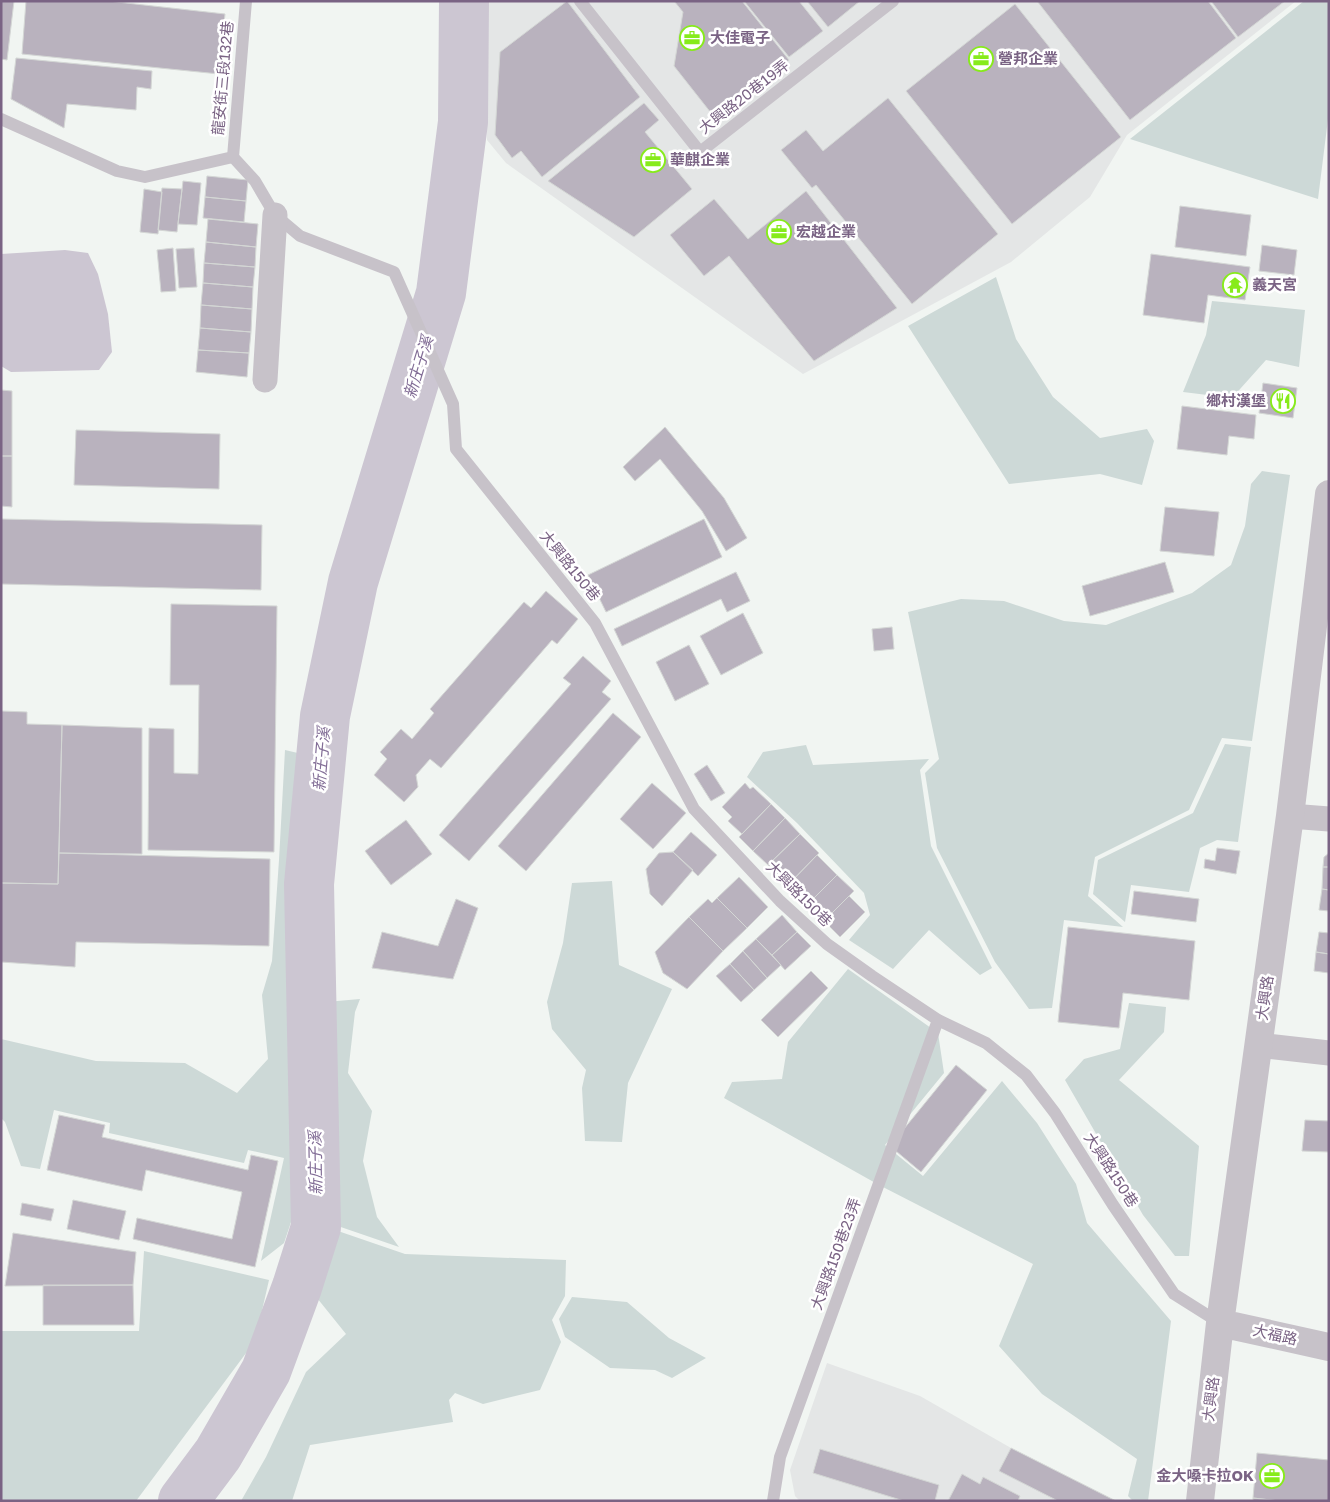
<svg xmlns="http://www.w3.org/2000/svg" width="1330" height="1502" font-family="'Golos Text','Noto Sans TC',sans-serif">
  <rect width="100%" height="100%" fill="#f1f5f2"/>
  <!-- built -->
  <path fill="#e4e6e6" d="M 485,1 L 1296,1 L 1127,135 L 1090,197 L 1011,262 L 803,374 L 506,163 L 487,140 L 484,56 Z
    M 827,1363 L 920,1396 L 1011,1448 L 1000,1471 L 1058,1501 L 800,1501 L 795,1496 L 790,1470 Z"/>
  <!-- green -->
  <path fill="#cdd9d7" d="M 1304,1 L 1329,1 L 1329,111 L 1318,199 L 1130,139 Z
    M 996,277 L 1016,339 L 1053,397 L 1100,438 L 1147,429 L 1154,441 L 1142,485 L 1100,474 L 1009,484 L 908,326 Z
    M 1212,301 L 1305,310 L 1299,367 L 1266,360 L 1232,398 L 1183,392 L 1206,335 Z
    M 1262,471 L 1290,475 L 1252,741 L 1222,738 L 1189,810 L 1095,857 L 1088,896 L 1123,927 L 1064,920 L 1052,1008 L 1029,1009 L 995,962 L 937,848 L 925,773 L 939,759 L 908,612 L 961,599 L 1004,601 L 1064,621 L 1106,625 L 1192,593 L 1231,565 L 1245,526 L 1251,484 Z
    M 1225,744 L 1251,747 L 1238,842 L 1217,840 L 1200,848 L 1189,892 L 1131,885 L 1125,922 L 1093,894 L 1098,860 L 1193,813 Z
    M 806,745 L 813,765 L 929,759 L 920,770 L 931,846 L 992,968 L 980,975 L 929,930 L 893,969 L 849,940 L 870,915 L 864,893 L 797,823 L 747,777 L 763,752 Z
    M 285,750 L 302,754 L 292,957 L 302,1101 L 302,1157 L 295,1210 L 284,1243 L 261,1261 L 284,1158 L 248,1150 L 244,1163 L 109,1133 L 110,1123 L 54,1110 L 40,1169 L 21,1166 L 5,1122 L 1,1118 L 1,1039 L 96,1061 L 185,1063 L 237,1093 L 268,1059 L 262,995 L 272,961 L 279,860 Z
    M 612,881 L 619,965 L 672,989 L 628,1083 L 622,1142 L 585,1141 L 582,1088 L 586,1070 L 552,1029 L 547,1002 L 563,943 L 572,883 Z
    M 848,969 L 938,1033 L 944,1073 L 885,1145 L 923,1176 L 1002,1081 L 1037,1123 L 1076,1184 L 1087,1223 L 1171,1321 L 1148,1501 L 1133,1501 L 1128,1496 L 1137,1459 L 1042,1394 L 999,1346 L 1033,1264 L 879,1185 L 724,1098 L 732,1082 L 782,1079 L 788,1042 Z
    M 360,999 L 355,1012 L 348,1073 L 372,1111 L 363,1161 L 377,1217 L 399,1247 L 332,1224 L 331,1071 L 326,1002 Z
    M 1129,1003 L 1166,1007 L 1164,1032 L 1119,1080 L 1199,1146 L 1189,1256 L 1175,1256 L 1143,1215 L 1065,1080 L 1084,1059 L 1120,1049 Z
    M 338,1231 L 405,1254 L 566,1260 L 565,1296 L 552,1320 L 561,1342 L 540,1390 L 483,1404 L 455,1393 L 449,1400 L 453,1422 L 310,1445 L 292,1501 L 241,1501 L 266,1457 L 306,1372 L 346,1334 L 313,1293 Z
    M 144,1251 L 269,1280 L 255,1341 L 136,1501 L 1,1501 L 1,1331 L 139,1331 Z
    M 572,1297 L 627,1302 L 669,1338 L 706,1358 L 672,1378 L 655,1370 L 610,1368 L 565,1337 L 559,1319 Z"/>
  <!-- water -->
  <path fill="#ccc6d2" d="M 65,250 L 88,253 L 98,274 L 108,314 L 112,352 L 99,370 L 11,372 L 1,366 L 1,254 Z"/>
  <g fill="none" stroke-linecap="round" stroke-linejoin="round">
    <!-- river -->
    <path stroke="#ccc6d2" stroke-width="50" d="M 183,1501 L 218,1454 L 266,1371 L 297,1287 L 316,1227 L 309,884 L 325,716 L 353,582 L 441,293 L 463,122 L 464,1"/>
  </g>
  <!-- building -->
  <path fill="#b9b2be" stroke="#d4d7d5" d="M 1,1 L 14,1 L 7,60 L 1,59 Z
    M 26,1 L 108,1 L 225,14 L 219,74 L 22,54 Z
    M 567,1 L 640,97 L 542,177 L 521,151 L 512,158 L 495,135 L 500,52 Z
    M 674,1 L 742,1 L 789,60 L 715,118 L 674,66 L 683,12 Z
    M 744,1 L 799,1 L 823,31 L 789,57 Z
    M 807,1 L 860,1 L 828,27 Z
    M 1037,1 L 1208,1 L 1236,38 L 1130,120 Z
    M 1211,1 L 1285,1 L 1238,37 Z
    M 1015,4 L 1121,137 L 1012,224 L 906,91 Z
    M 16,58 L 152,71 L 151,89 L 137,87 L 136,110 L 67,104 L 64,128 L 11,99 Z
    M 888,98 L 998,234 L 912,304 L 816,185 L 812,188 L 781,150 L 806,130 L 823,151 Z
    M 644,103 L 659,120 L 645,132 L 692,189 L 634,237 L 548,181 Z
    M 207,176 L 248,180 L 246,201 L 205,197 Z
    M 183,181 L 201,183 L 197,225 L 178,224 Z
    M 162,188 L 182,189 L 177,232 L 158,230 Z
    M 144,189 L 162,192 L 158,234 L 140,232 Z
    M 806,191 L 897,308 L 814,361 L 729,256 L 704,276 L 670,235 L 714,199 L 748,239 Z
    M 205,197 L 246,201 L 244,222 L 203,218 Z
    M 1180,206 L 1251,215 L 1246,256 L 1175,247 Z
    M 208,219 L 258,224 L 256,247 L 206,242 Z
    M 206,242 L 256,247 L 255,267 L 204,263 Z
    M 1262,245 L 1297,250 L 1294,275 L 1259,271 Z
    M 173,248 L 176,291 L 161,292 L 157,250 Z
    M 194,248 L 197,287 L 179,288 L 176,249 Z
    M 1151,254 L 1250,267 L 1245,300 L 1208,295 L 1204,323 L 1143,315 Z
    M 204,263 L 255,267 L 253,287 L 203,283 Z
    M 203,283 L 253,287 L 252,309 L 201,305 Z
    M 201,305 L 252,309 L 251,332 L 200,328 Z
    M 200,328 L 251,332 L 249,353 L 198,350 Z
    M 198,350 L 249,353 L 247,377 L 196,372 Z
    M 1263,383 L 1297,388 L 1293,418 L 1259,413 Z
    M 1,390 L 12,391 L 12,456 L 1,456 Z
    M 1182,406 L 1256,415 L 1254,439 L 1229,436 L 1227,455 L 1177,449 Z
    M 665,427 L 724,498 L 747,538 L 726,551 L 702,511 L 660,459 L 635,481 L 623,467 Z
    M 76,430 L 220,434 L 219,489 L 74,485 Z
    M 1,456 L 12,456 L 12,507 L 1,506 Z
    M 1165,507 L 1219,512 L 1214,556 L 1160,551 Z
    M 1,519 L 262,525 L 261,590 L 1,584 Z
    M 704,519 L 722,557 L 606,612 L 588,575 Z
    M 1165,562 L 1174,592 L 1090,616 L 1082,586 Z
    M 736,572 L 750,601 L 727,612 L 721,599 L 622,646 L 614,629 Z
    M 546,591 L 578,619 L 557,644 L 552,640 L 441,768 L 430,759 L 416,775 L 418,787 L 404,802 L 374,775 L 387,759 L 380,752 L 401,729 L 412,739 L 434,713 L 430,709 L 524,602 L 531,608 Z
    M 171,604 L 277,606 L 274,852 L 148,850 L 149,728 L 174,729 L 174,773 L 198,774 L 199,685 L 170,685 Z
    M 743,613 L 763,653 L 721,675 L 700,636 Z
    M 892,627 L 894,649 L 874,651 L 872,629 Z
    M 689,645 L 709,684 L 675,701 L 656,662 Z
    M 583,656 L 611,681 L 602,692 L 611,699 L 469,861 L 439,835 L 571,684 L 563,678 Z
    M 1,711 L 27,712 L 27,724 L 62,725 L 58,884 L 1,883 Z
    M 613,713 L 641,737 L 526,871 L 498,846 Z
    M 62,725 L 142,728 L 142,854 L 59,853 Z
    M 707,765 L 725,793 L 711,801 L 694,774 Z
    M 652,783 L 686,813 L 653,849 L 620,819 Z
    M 745,783 L 750,789 L 753,787 L 771,804 L 742,834 L 728,821 L 732,817 L 722,807 Z
    M 771,804 L 785,818 L 753,851 L 739,837 Z
    M 785,818 L 800,834 L 768,865 L 753,851 Z
    M 406,820 L 432,854 L 391,885 L 365,851 Z
    M 691,832 L 717,855 L 698,876 L 673,852 Z
    M 800,834 L 819,853 L 788,885 L 768,865 Z
    M 1217,848 L 1240,851 L 1236,874 L 1204,868 L 1205,859 L 1215,861 Z
    M 673,852 L 693,870 L 662,906 L 650,894 L 646,869 L 659,853 Z
    M 59,853 L 270,859 L 269,946 L 76,942 L 75,967 L 1,962 L 1,883 L 58,884 Z
    M 1329,853 L 1329,867 L 1323,867 L 1324,857 Z
    M 817,855 L 837,875 L 807,905 L 788,885 Z
    M 1323,867 L 1329,867 L 1329,890 L 1322,889 Z
    M 837,875 L 854,891 L 824,921 L 807,905 Z
    M 739,877 L 768,907 L 747,928 L 717,898 Z
    M 1322,889 L 1329,890 L 1329,911 L 1319,910 Z
    M 1134,891 L 1199,899 L 1196,922 L 1131,914 Z
    M 849,896 L 865,912 L 840,937 L 824,921 Z
    M 717,898 L 747,928 L 723,951 L 689,917 L 708,899 L 712,903 Z
    M 456,899 L 478,908 L 453,979 L 372,968 L 382,932 L 438,946 Z
    M 782,915 L 797,932 L 772,955 L 756,939 Z
    M 689,917 L 723,951 L 687,989 L 663,973 L 655,952 Z
    M 1068,927 L 1195,941 L 1189,1000 L 1123,993 L 1119,1028 L 1058,1022 Z
    M 797,932 L 811,946 L 785,970 L 772,955 Z
    M 1319,932 L 1329,933 L 1329,954 L 1316,952 Z
    M 756,939 L 781,965 L 767,978 L 743,951 Z
    M 743,951 L 767,978 L 754,990 L 730,964 Z
    M 1316,952 L 1329,954 L 1329,973 L 1314,971 Z
    M 730,964 L 754,990 L 741,1002 L 716,976 Z
    M 811,971 L 828,988 L 778,1037 L 761,1020 Z
    M 956,1065 L 987,1090 L 921,1172 L 890,1146 Z
    M 59,1115 L 105,1125 L 102,1137 L 248,1170 L 251,1155 L 278,1161 L 255,1267 L 133,1239 L 137,1218 L 232,1239 L 242,1192 L 146,1170 L 142,1191 L 47,1170 Z
    M 1305,1120 L 1329,1121 L 1329,1152 L 1302,1151 Z
    M 73,1200 L 126,1211 L 119,1240 L 67,1229 Z
    M 22,1203 L 54,1209 L 51,1221 L 20,1215 Z
    M 13,1233 L 136,1252 L 133,1285 L 5,1286 Z
    M 43,1285 L 133,1285 L 134,1325 L 43,1325 Z
    M 1011,1448 L 1116,1501 L 1058,1501 L 999,1471 Z
    M 820,1449 L 939,1485 L 935,1501 L 904,1501 L 813,1473 Z
    M 1257,1453 L 1329,1460 L 1329,1501 L 1279,1501 L 1253,1498 Z
    M 962,1474 L 980,1484 L 983,1477 L 1020,1496 L 1018,1501 L 948,1501 Z
    M 1253,1498 L 1280,1501 L 1253,1501 Z"/>
  <g fill="none" stroke-linecap="round" stroke-linejoin="round">
    <!-- service -->
    <path stroke="#c7c2c9" stroke-width="12" d="M 580,1 L 700,152 L 893,1
      M 1,119 L 117,171 L 145,177 L 233,157 L 255,181 L 275,215 L 300,236 L 394,272 L 453,404 L 456,449 L 595,623 L 694,809 L 780,901 L 827,944 L 872,976 L 938,1020 L 986,1043 L 1026,1075 L 1055,1113 L 1113,1205 L 1174,1294 L 1220,1323
      M 233,157 L 246,1
      M 773,1501 L 780,1457 L 938,1020"/>
    <!-- minor -->
    <path stroke="#c7c2c9" stroke-width="25" d="M 265,380 L 275,215
      M 1290,816 L 1329,819
      M 1258,1045 L 1329,1053"/>
    <!-- tertiary -->
    <path stroke="#c7c2c9" stroke-width="28" d="M 1220,1323 L 1329,1347
      M 1200,1501 L 1220,1323 L 1290,816 L 1329,494"/>
  </g>
  <!-- icons -->
  <defs>
    <symbol id="office-ring" viewBox="-11 -11 22 22"><circle r="9.5" fill="#fff" stroke="#87eb1b" stroke-width="1.5"/><path d="M-6-3h4V-5.5h4V-3h4V5H-6ZM-1-4.5V-3h2v-1.5ZM-6 0V1H6V0Z" fill="#87eb1b"/></symbol>
    <symbol id="temple-ring" viewBox="-11 -11 22 22"><circle r="9.5" fill="#fff" stroke="#87eb1b" stroke-width="1.5"/><path d="M0-6L5-2H3V0L6.5 2.5H4V6H1.5V3h-3V6H-4V2.5H-6.5L-3 0V-2H-5Z" fill="#87eb1b"/></symbol>
    <symbol id="restaurant-ring" viewBox="-11 -11 22 22"><circle r="9.5" fill="#fff" stroke="#87eb1b" stroke-width="1.5"/><path d="M-5-6h1v4h1v-4h1v4h1v-4h1v5L-1.5 .5V6h-2V.5L-5-1ZM5-6V6H3V1.5H1.5Q1.5-4 5-6Z" fill="#87eb1b"/></symbol>
  </defs>
  <g fill-rule="evenodd">
    <use href="#office-ring" x="678" y="24" width="28" height="28"/>
    <use href="#office-ring" x="967" y="45" width="28" height="28"/>
    <use href="#office-ring" x="639" y="146" width="28" height="28"/>
    <use href="#office-ring" x="765" y="218" width="28" height="28"/>
    <use href="#temple-ring" x="1221" y="271" width="28" height="28"/>
    <use href="#restaurant-ring" x="1269" y="387" width="28" height="28"/>
    <use href="#office-ring" x="1258" y="1462" width="28" height="28"/>
  </g>
  <g text-anchor="middle" stroke-width="5" stroke-linejoin="round" paint-order="stroke">
    <!-- poi labels -->
    <g font-size="15" font-weight="bold" fill="#7a6384" stroke="#fff" text-anchor="start">
      <text x="710" y="43">大佳電子</text>
      <text x="998" y="64">營邦企業</text>
      <text x="670" y="165">華麒企業</text>
      <text x="796" y="237">宏越企業</text>
      <text x="1252" y="290">義天宮</text>
      <text x="1266" y="406" text-anchor="end">鄉村漢堡</text>
      <text x="1254" y="1481" text-anchor="end">金大嗓卡拉OK</text>
    </g>
    <!-- street labels -->
    <g font-size="15" fill="#7a6384" stroke="#fff">
      <text transform="translate(223 78) rotate(-85)" y="5">龍安街三段132巷</text>
      <text transform="translate(744 97) rotate(-38)" y="5">大興路20巷19弄</text>
      <text transform="translate(570 566) rotate(51)" y="5">大興路150巷</text>
      <text transform="translate(799 894) rotate(45)" y="5">大興路150巷</text>
      <text transform="translate(1265 998) rotate(-82)" y="5">大興路</text>
      <text transform="translate(1111 1170) rotate(57)" y="5">大興路150巷</text>
      <text transform="translate(836 1254) rotate(-70)" y="5">大興路150巷23弄</text>
      <text transform="translate(1275 1335) rotate(13)" y="5">大福路</text>
      <text transform="translate(1211 1399) rotate(-83)" y="5">大興路</text>
    </g>
    <!-- water labels -->
    <g font-size="16" font-style="italic" fill="#826d96" stroke="#fff">
      <text transform="translate(418 367) rotate(-73)" y="6">新庄子溪</text>
      <text transform="translate(321 759) rotate(-85)" y="6">新庄子溪</text>
      <text transform="translate(315 1163) rotate(-91)" y="6">新庄子溪</text>
    </g>
  </g>
  <!-- border -->
  <rect width="1330" height="1502" fill="none" stroke="#7a6384" stroke-width="5"/>
</svg>
